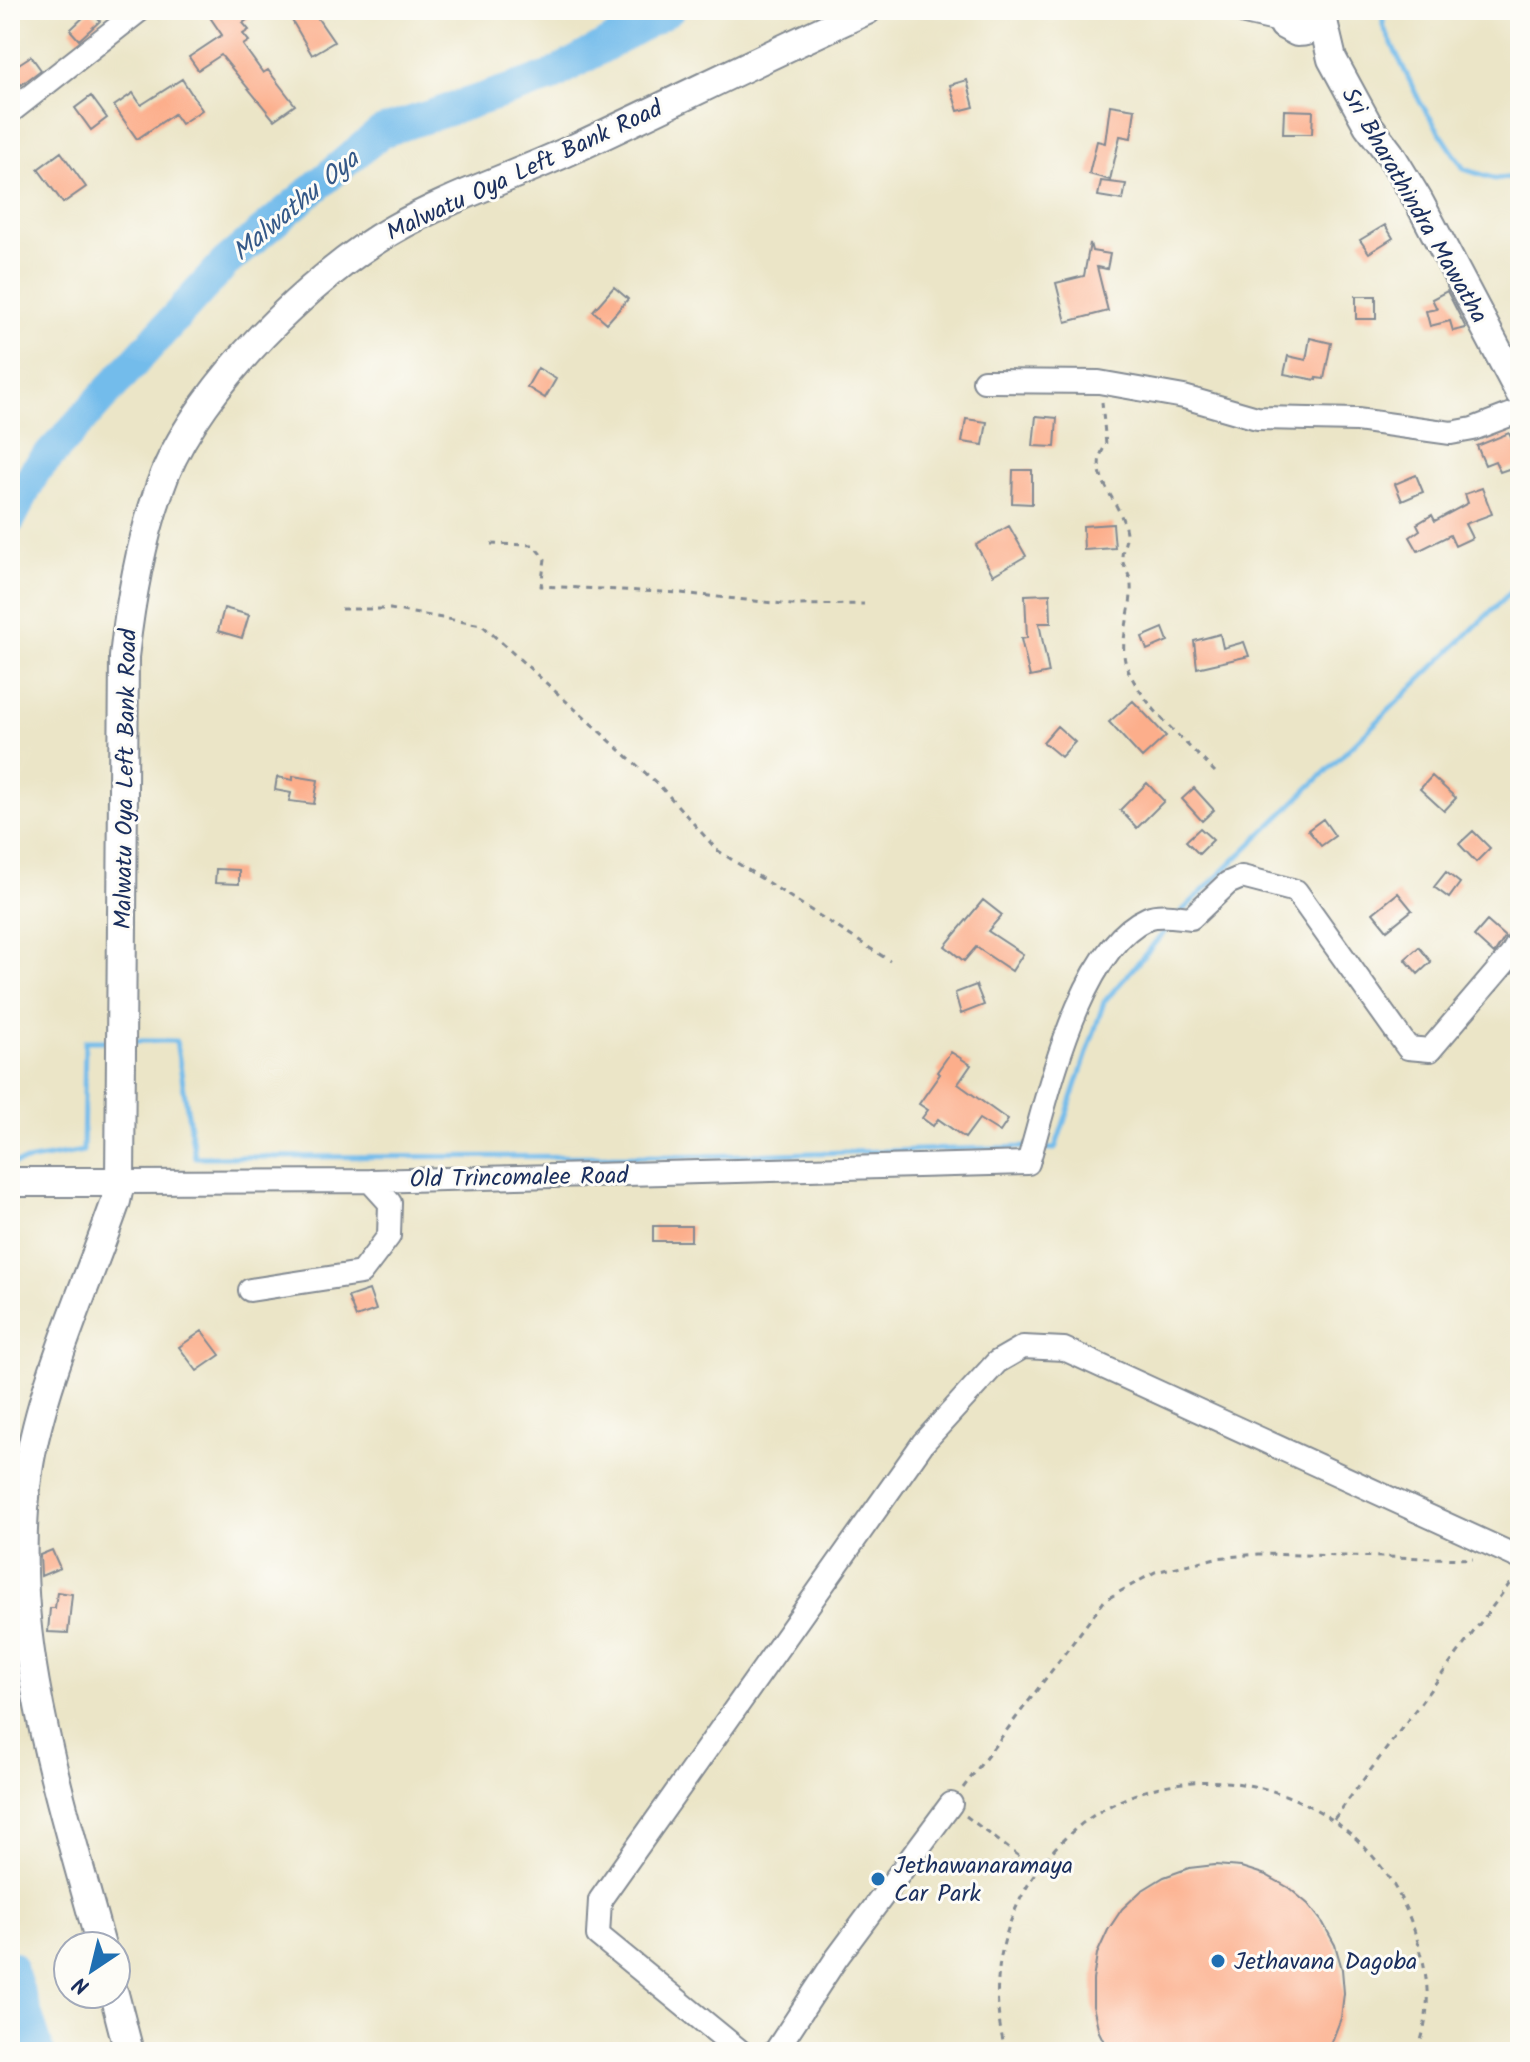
<svg xmlns="http://www.w3.org/2000/svg" width="1530" height="2062" font-family="Kalam,sans-serif">
  <rect width="100%" height="100%" fill="#fdfcf7"/>
  <filter id="ink" filterUnits="userSpaceOnUse"><feTurbulence type="fractalNoise" baseFrequency=".0125" numOctaves="2"/><feDisplacementMap in="SourceGraphic" scale="16" xChannelSelector="R" yChannelSelector="G"/><feConvolveMatrix kernelMatrix="1 2 1 2 8 2 1 2 1" color-interpolation-filters="sRGB"/></filter>
  <filter id="wash" filterUnits="userSpaceOnUse"><feTurbulence type="fractalNoise" baseFrequency=".006" numOctaves="4" result="noise"/><feDisplacementMap in="SourceGraphic" scale="32" xChannelSelector="R" yChannelSelector="G"/><feGaussianBlur stdDeviation="1.8" result="paint"/><feColorMatrix in="noise" values="0 0 0 0 0 0 0 0 0 0 0 0 0 0 0 0 0 1.4 0 .05"/><feComposite in="paint" operator="in"/></filter>
  <g filter="url(#wash)">
    <rect width="100%" height="100%" fill="#ebe5c7"/>
    <g fill="none" stroke-linecap="round" stroke-linejoin="round">
      <!-- stream -->
      <path stroke="#73bceb" stroke-width="5" d="M 1383,10 L 1383,26 L 1420,102 L 1464,169 L 1495,179 L 1520,177
        M 1182,911 L 1520,583
        M 129,1041 L 176,1041 L 195,1157 L 705,1156 L 1028,1147
        M 1038,1148 L 1055,1149 L 1104,1002 L 1173,922
        M 10,1164 L 83,1151 L 85,1041 L 111,1041"/>
      <!-- river -->
      <path stroke="#73bceb" stroke-width="32" d="M 10,519 L 35,471 L 225,263 L 381,132 L 549,77 L 669,10
        M 10,1966 L 39,2052"/>
    </g>
    <g id="blocks">
      <!-- building -->
      <path fill="#fcae8b" d="M 205,10 L 260,10 L 243,23 L 249,30 L 243,34 L 249,41 L 243,45 L 263,73 L 268,70 L 295,105 L 274,120 L 221,55 L 198,70 L 189,57 L 222,35 Z
        M 286,10 L 312,10 L 334,42 L 312,55 Z
        M 90,11 L 100,21 L 79,40 L 70,30 Z
        M 31,56 L 41,70 L 21,85 L 11,69 Z
        M 182,79 L 202,110 L 181,124 L 174,114 L 137,139 L 114,106 L 133,93 L 141,105 Z
        M 967,80 L 974,107 L 958,111 L 950,85 Z
        M 91,96 L 107,118 L 91,130 L 75,108 Z
        M 1110,105 L 1135,109 L 1131,138 L 1120,136 L 1110,180 L 1089,174 L 1097,141 L 1105,143 Z
        M 1284,110 L 1313,111 L 1312,134 L 1283,134 Z
        M 61,152 L 86,187 L 63,203 L 38,169 Z
        M 1101,181 L 1126,184 L 1123,200 L 1098,196 Z
        M 1385,225 L 1393,238 L 1369,253 L 1360,240 Z
        M 1090,243 L 1092,251 L 1110,254 L 1107,269 L 1097,267 L 1108,311 L 1066,322 L 1056,283 L 1084,276 Z
        M 614,287 L 628,299 L 607,323 L 593,311 Z
        M 1447,291 L 1466,328 L 1453,331 L 1450,321 L 1430,326 L 1426,311 L 1437,309 L 1432,299 Z
        M 1356,296 L 1376,296 L 1376,319 L 1356,319 Z
        M 1310,338 L 1331,343 L 1324,379 L 1316,378 L 1316,380 L 1284,374 L 1288,356 L 1306,360 Z
        M 538,368 L 556,379 L 545,398 L 527,387 Z
        M 1036,416 L 1057,418 L 1055,447 L 1033,446 Z
        M 966,419 L 987,422 L 983,445 L 962,442 Z
        M 1509,433 L 1514,444 L 1520,442 L 1520,465 L 1500,472 L 1495,461 L 1485,465 L 1477,446 Z
        M 1013,470 L 1032,470 L 1032,504 L 1012,503 Z
        M 1416,475 L 1423,492 L 1402,501 L 1395,484 Z
        M 1482,488 L 1492,514 L 1465,524 L 1472,538 L 1455,546 L 1450,535 L 1418,551 L 1410,537 L 1420,530 L 1417,524 L 1432,515 L 1435,521 L 1468,503 L 1465,494 Z
        M 1113,524 L 1115,548 L 1084,550 L 1083,526 Z
        M 1009,526 L 1026,556 L 993,575 L 976,545 Z
        M 1050,594 L 1051,623 L 1039,623 L 1049,673 L 1030,677 L 1021,639 L 1027,638 L 1025,595 Z
        M 224,608 L 249,615 L 242,638 L 218,631 Z
        M 1163,628 L 1168,641 L 1147,650 L 1142,637 Z
        M 1220,634 L 1223,648 L 1244,642 L 1249,656 L 1197,668 L 1194,641 Z
        M 1133,701 L 1166,736 L 1142,758 L 1109,722 Z
        M 1057,726 L 1075,742 L 1061,757 L 1043,742 Z
        M 293,776 L 318,780 L 314,804 L 289,801 L 291,793 L 275,790 L 277,777 L 293,780 Z
        M 1432,776 L 1456,798 L 1444,811 L 1420,789 Z
        M 1147,783 L 1164,801 L 1137,828 L 1120,810 Z
        M 1194,788 L 1214,810 L 1202,821 L 1182,799 Z
        M 1323,819 L 1335,836 L 1321,846 L 1308,830 Z
        M 1200,828 L 1213,840 L 1199,854 L 1186,841 Z
        M 1473,831 L 1490,848 L 1476,862 L 1459,844 Z
        M 216,869 L 239,870 L 239,884 L 215,883 Z
        M 1446,872 L 1460,883 L 1449,898 L 1434,887 Z
        M 1398,893 L 1412,910 L 1387,930 L 1373,913 Z
        M 983,900 L 1002,915 L 988,931 L 1023,954 L 1012,971 L 976,947 L 964,961 L 945,946 Z
        M 1487,921 L 1505,937 L 1494,954 L 1474,936 Z
        M 1419,947 L 1431,962 L 1418,974 L 1405,959 Z
        M 976,985 L 984,1005 L 961,1014 L 955,993 Z
        M 951,1052 L 971,1065 L 958,1084 L 1008,1120 L 1000,1132 L 979,1119 L 965,1138 L 938,1119 L 933,1126 L 922,1118 L 928,1110 L 919,1104 L 940,1074 L 937,1072 Z
        M 653,1226 L 691,1226 L 691,1241 L 653,1241 Z
        M 369,1290 L 376,1310 L 356,1317 L 348,1297 Z
        M 202,1331 L 220,1355 L 197,1371 L 179,1347 Z
        M 52,1550 L 60,1568 L 41,1576 L 40,1555 Z
        M 57,1592 L 72,1594 L 68,1633 L 48,1632 L 50,1608 L 55,1608 Z
        M 1215,1865 L 1241,1867 L 1266,1875 L 1289,1888 L 1308,1904 L 1323,1923 L 1335,1945 L 1342,1969 L 1344,1993 L 1341,2018 L 1328,2052 L 1109,2052 L 1099,2032 L 1093,2006 L 1093,1980 L 1097,1954 L 1108,1930 L 1122,1909 L 1141,1891 L 1164,1877 L 1189,1868 Z"/>
    </g>
  </g>
  <g filter="url(#ink)">
    <use href="#blocks" fill-opacity="0" stroke="#838a92" stroke-width="2"/>
    <g fill="none" stroke-linecap="round" stroke-linejoin="round">
      <defs>
        <path id="minor" d="M 10,112 L 140,10
          M 984,381 L 1099,382 L 1184,397 L 1257,418 L 1357,420 L 1451,433 L 1473,429 L 1520,411
          M 120,1182 L 370,1181 L 1028,1163 C 1048,1096 1079,948 1148,918 C 1159,913 1179,917 1191,918 L 1228,883 L 1242,877 L 1296,891 L 1408,1048 L 1430,1050 L 1511,955 L 1520,939
          M 250,1290 L 361,1273 L 389,1236 L 390,1203 L 370,1181
          M 741,2052 L 598,1935 L 600,1900 L 923,1443 L 997,1362 L 1023,1347 L 1064,1349 L 1520,1558
          M 775,2052 L 836,1959 L 951,1804"/>
        <path id="major" d="M 1245,10 L 1280,18
          M 1278,10 L 1284,25 L 1297,32 C 1312,32 1321,25 1323,10
          M 1322,17 L 1332,59 L 1368,125 L 1390,154 L 1418,200 L 1520,393
          M 10,1182 L 120,1182
          M 101,1946 C 59,1792 5,1633 28,1471 C 41,1384 87,1285 116,1201 L 120,1182 L 124,657 C 131,595 142,532 165,474 C 201,386 312,275 394,229 C 450,197 512,177 571,150 C 670,104 768,55 867,10
          M 114,1994 L 129,2052"/>
      </defs>
      <!-- minor casing -->
      <use href="#minor" stroke="#838a92" stroke-width="26"/>
      <!-- major casing -->
      <use href="#major" stroke="#838a92" stroke-width="32"/>
      <!-- path -->
      <path stroke="#838a92" stroke-width="3" stroke-dasharray="6 6" stroke-linecap="butt" d="M 1102,402 L 1106,445 C 1084,474 1122,500 1126,533 C 1127,542 1122,548 1122,557 C 1122,566 1131,575 1131,585 C 1133,612 1116,644 1128,670 C 1147,710 1185,741 1215,772
        M 491,544 L 533,545 L 545,559 L 541,586 L 681,593 L 792,605 L 864,604
        M 341,609 L 390,609 L 482,625 L 661,787 L 717,850 L 890,961
        M 963,1788 L 1105,1600 L 1155,1572 L 1216,1558 L 1259,1554 L 1473,1559
        M 966,1816 L 1036,1869
        M 1334,1819 L 1516,1575
        M 1006,2052 C 990,1999 997,1942 1023,1894 C 1113,1725 1358,1753 1415,1933 C 1424,1958 1430,1989 1426,2016 C 1425,2028 1421,2040 1418,2052"/>
      <!-- minor -->
      <use href="#minor" stroke="#fff" stroke-width="22"/>
      <!-- major -->
      <use href="#major" stroke="#fff" stroke-width="28"/>
    </g>
  </g>
  <!-- markers -->
  <g fill="#1f6fb2" stroke="#fdfcf7" stroke-width="3">
    <circle cx="878" cy="1879" r="8"/>
    <circle cx="1218" cy="1961" r="8"/>
  </g>
  <g text-anchor="middle" stroke-width="6" stroke-linejoin="round" paint-order="stroke">
    <!-- street labels -->
    <g font-size="24" fill="#1b2f5e" stroke="#fdfcf7">
      <text transform="translate(524 170) rotate(-25)" y="8">Malwatu Oya Left Bank Road</text>
      <text transform="translate(1415 205) rotate(60)" y="8">Sri Bharathindra Mawatha</text>
      <text transform="translate(125 779) rotate(-89)" y="8">Malwatu Oya Left Bank Road</text>
      <text transform="translate(519 1177) rotate(-1)" y="8">Old Trincomalee Road</text>
    </g>
    <!-- poi labels -->
    <g font-size="24" fill="#1b2f5e" stroke="#fdfcf7" text-anchor="start">
      <text x="894" y="1873">Jethawanaramaya<tspan x="894" dy="28">Car Park</tspan></text>
      <text x="1234" y="1969">Jethavana Dagoba</text>
    </g>
    <!-- water labels -->
    <g font-size="26" font-style="italic" fill="#355988" stroke="#fdfcf7">
      <text transform="translate(295 205) rotate(-40)" y="9">Malwathu Oya</text>
    </g>
  </g>
  <!-- margin -->
  <rect width="1530" height="2062" fill="none" stroke="#fdfcf7" stroke-width="40"/>
  <!-- north arrow -->
  <g transform="translate(92 1970) rotate(215)"><circle r="38" fill="#fdfcf7" stroke="#a3aaba" stroke-width="2"/>
  <path d="M0-6L14 30L0 20L-14 30Z" fill="#1f6fb2"/>
  <text y="-12" font-size="22" font-weight="bold" text-anchor="middle" fill="#1b2f5e">N</text>
  </g>
</svg>
